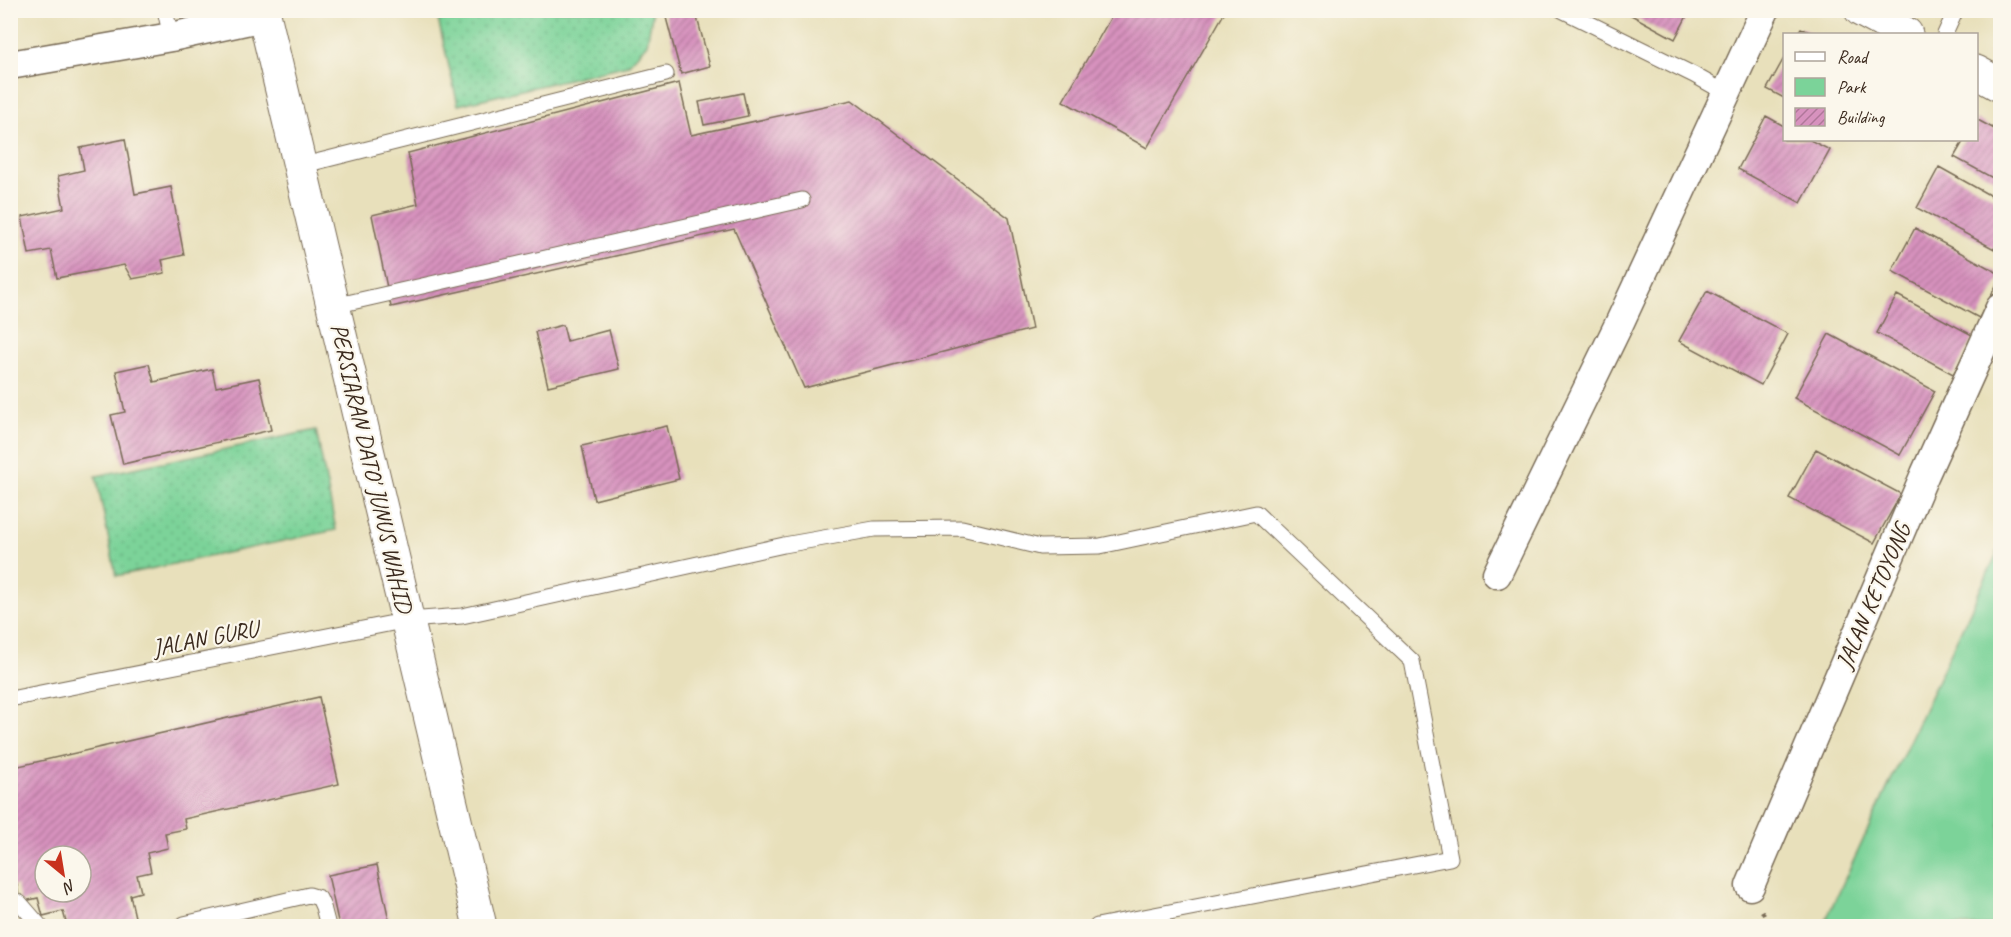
<svg xmlns="http://www.w3.org/2000/svg" width="2011" height="937" font-family="Caveat,sans-serif">
  <defs>
    <pattern id="green-dots" width="8" height="8" patternUnits="userSpaceOnUse" patternTransform="scale(1.5)"><rect width="8" height="8" fill="#7bd399"/><path d="M2 2h.1M6 6h.1" fill="none" stroke="#6bb583" stroke-width="1.8" stroke-linecap="round"/></pattern>
    <pattern id="building-hatch" width="6" height="6" patternUnits="userSpaceOnUse" patternTransform="scale(1.5)"><rect width="6" height="6" fill="#d792be"/><path d="M-1 1l2-2M0 6l6-6M5 7l2-2" fill="none" stroke="#b0779a"/></pattern>
  </defs>
  <rect width="100%" height="100%" fill="#fbf7ec"/>
  <filter id="ink" filterUnits="userSpaceOnUse"><feTurbulence type="fractalNoise" baseFrequency=".0167" numOctaves="2"/><feDisplacementMap in="SourceGraphic" scale="12" xChannelSelector="R" yChannelSelector="G"/><feConvolveMatrix kernelMatrix="1 2 1 2 8 2 1 2 1" color-interpolation-filters="sRGB"/></filter>
  <filter id="wash" filterUnits="userSpaceOnUse"><feTurbulence type="fractalNoise" baseFrequency=".008" numOctaves="4" result="noise"/><feDisplacementMap in="SourceGraphic" scale="24" xChannelSelector="R" yChannelSelector="G"/><feGaussianBlur stdDeviation="1.35" result="paint"/><feColorMatrix in="noise" values="0 0 0 0 0 0 0 0 0 0 0 0 0 0 0 0 0 1.4 0 .05"/><feComposite in="paint" operator="in"/></filter>
  <g filter="url(#wash)">
    <rect width="100%" height="100%" fill="#e8e0bb"/>
    <!-- green -->
    <path fill="url(#green-dots)" stroke="#5b7e5c" stroke-width="1.5" d="M 650,10 L 652,15 L 647,44 L 628,65 L 458,105 L 436,11 Z
      M 316,430 L 336,530 L 116,576 L 96,476 Z"/>
    <!-- pitch -->
    <path fill="#7bd399" stroke="#5b7e5c" stroke-width="1.5" d="M 2000,547 L 2000,926 L 1823,926 Z"/>
    <g id="blocks">
      <!-- building -->
      <path fill="url(#building-hatch)" fill-rule="evenodd" d="M 664,10 L 695,10 L 710,66 L 681,74 Z
        M 1115,10 L 1226,10 L 1147,148 L 1063,101 Z
        M 1622,10 L 1690,10 L 1675,39 Z
        M 1801,28 L 1813,34 L 1797,34 Z
        M 1784,58 L 1784,98 L 1767,89 Z
        M 679,83 L 691,135 L 852,100 L 1009,218 L 1032,329 L 804,388 L 734,229 L 391,307 L 372,215 L 418,204 L 408,153 Z
        M 743,93 L 748,116 L 704,125 L 699,102 Z
        M 1766,116 L 1784,126 L 1784,140 L 1810,140 L 1830,150 L 1801,203 L 1738,169 Z
        M 1976,119 L 2000,132 L 2000,182 L 1954,157 L 1964,140 L 1976,140 Z
        M 125,139 L 135,194 L 171,187 L 184,255 L 162,260 L 165,273 L 132,279 L 124,265 L 57,278 L 51,250 L 29,254 L 22,217 L 64,208 L 58,176 L 84,170 L 80,148 Z
        M 1939,167 L 2000,201 L 2000,247 L 1998,251 L 1917,208 Z
        M 1915,228 L 2000,274 L 2000,278 L 1979,318 L 1892,271 Z
        M 1707,291 L 1788,334 L 1761,385 L 1679,341 Z
        M 1897,295 L 1974,336 L 1953,374 L 1877,333 Z
        M 563,325 L 567,341 L 609,330 L 619,369 L 548,386 L 535,332 Z
        M 1829,334 L 1935,391 L 1900,455 L 1794,398 Z
        M 149,364 L 154,382 L 212,369 L 216,387 L 259,378 L 271,430 L 123,464 L 111,415 L 125,412 L 116,371 Z
        M 667,426 L 679,479 L 594,500 L 582,446 Z
        M 1816,449 L 1901,494 L 1874,543 L 1789,498 Z
        M 319,697 L 339,784 L 184,819 L 186,829 L 165,833 L 168,848 L 147,853 L 151,872 L 137,875 L 141,892 L 130,895 L 137,926 L 67,926 L 63,911 L 43,916 L 38,898 L 20,902 L 17,885 L 10,887 L 10,768 ZM 45,856 L 81,856 L 81,892 L 45,892 Z
        M 377,865 L 389,920 L 357,926 L 339,926 L 328,875 Z"/>
    </g>
  </g>
  <g filter="url(#ink)">
    <use href="#blocks" fill-opacity="0" stroke="#786a55" stroke-width="1.5"/>
    <g fill="none" stroke-linecap="round" stroke-linejoin="round">
      <defs>
        <path id="lane" d="M 165,10 L 171,37
          M 1562,10 L 1694,75 L 1726,93
          M 1945,34 L 1956,10
          M 300,166 L 666,74
          M 334,306 L 802,200
          M 10,699 L 408,620 L 462,616 L 784,545 L 874,529 L 962,528 L 1040,547 L 1100,546 L 1256,513 L 1412,661 L 1450,858 L 1097,926
          M 10,898 L 20,903 L 40,926
          M 183,926 L 184,924 L 309,895 L 319,898 L 323,907 L 328,926"/>
        <path id="street" d="M 10,65 L 171,37 L 264,17
          M 1497,574 L 1619,324 L 1765,10
          M 1750,886 L 1925,474 L 2000,308"/>
        <path id="secondary" d="M 263,10 L 480,926
          M 1861,10 L 1906,34
          M 1976,72 L 2000,85"/>
      </defs>
      <!-- lane casing -->
      <use href="#lane" stroke="#786a55" stroke-width="17"/>
      <!-- street casing -->
      <use href="#street" stroke="#786a55" stroke-width="31"/>
      <!-- secondary casing -->
      <use href="#secondary" stroke="#786a55" stroke-width="35"/>
      <!-- path -->
      <path stroke="#786a55" stroke-width="4" stroke-dasharray="4.5 4.5" stroke-linecap="butt" d="M 1762,911 L 1765,917 L 1764,926"/>
      <!-- lane -->
      <use href="#lane" stroke="#fff" stroke-width="15"/>
      <!-- street -->
      <use href="#street" stroke="#fff" stroke-width="28"/>
      <!-- secondary -->
      <use href="#secondary" stroke="#fff" stroke-width="33"/>
    </g>
  </g>
  <g text-anchor="middle" stroke-width="4.5" stroke-linejoin="round" paint-order="stroke">
    <!-- street labels -->
    <g font-size="24" fill="#3b2a1e" stroke="#fbf7ec">
      <text transform="translate(372 468) rotate(77)" y="8">PERSIARAN DATO' JUNUS WAHID</text>
      <text transform="translate(1873 596) rotate(-67)" y="8">JALAN KETOYONG</text>
      <text transform="translate(205 638) rotate(-11)" y="8">JALAN GURU</text>
    </g>
  </g>
  <!-- margin -->
  <rect width="2011" height="937" fill="none" stroke="#fbf7ec" stroke-width="36"/>
  <!-- legend -->
  <rect x="1783" y="33" width="195" height="108" fill="#fbf7ec" stroke="#aea59a" stroke-width="1.5"/>
  <rect x="1795" y="52" width="30" height="9" fill="#ffffff" stroke="#aea59a" stroke-width="1.5"/>
  <text x="1837" y="63" font-size="18" fill="#3b2a1e">Road</text>
  <rect x="1795" y="78" width="30" height="18" fill="#7bd399" stroke="#aea59a" stroke-width="1.5"/>
  <text x="1837" y="93" font-size="18" fill="#3b2a1e">Park</text>
  <rect x="1795" y="108" width="30" height="18" fill="url(#building-hatch)" stroke="#aea59a" stroke-width="1.5"/>
  <text x="1837" y="123" font-size="18" fill="#3b2a1e">Building</text>
  <!-- north arrow -->
  <g transform="translate(63 874) rotate(150)"><circle r="28" fill="#fbf7ec" stroke="#aea59a" stroke-width="1.5"/>
  <path d="M0-4.5L10 22L0 15L-10 22Z" fill="#c8321e"/>
  <text y="-9" font-size="16" font-weight="bold" text-anchor="middle" fill="#3b2a1e">N</text>
  </g>
</svg>
